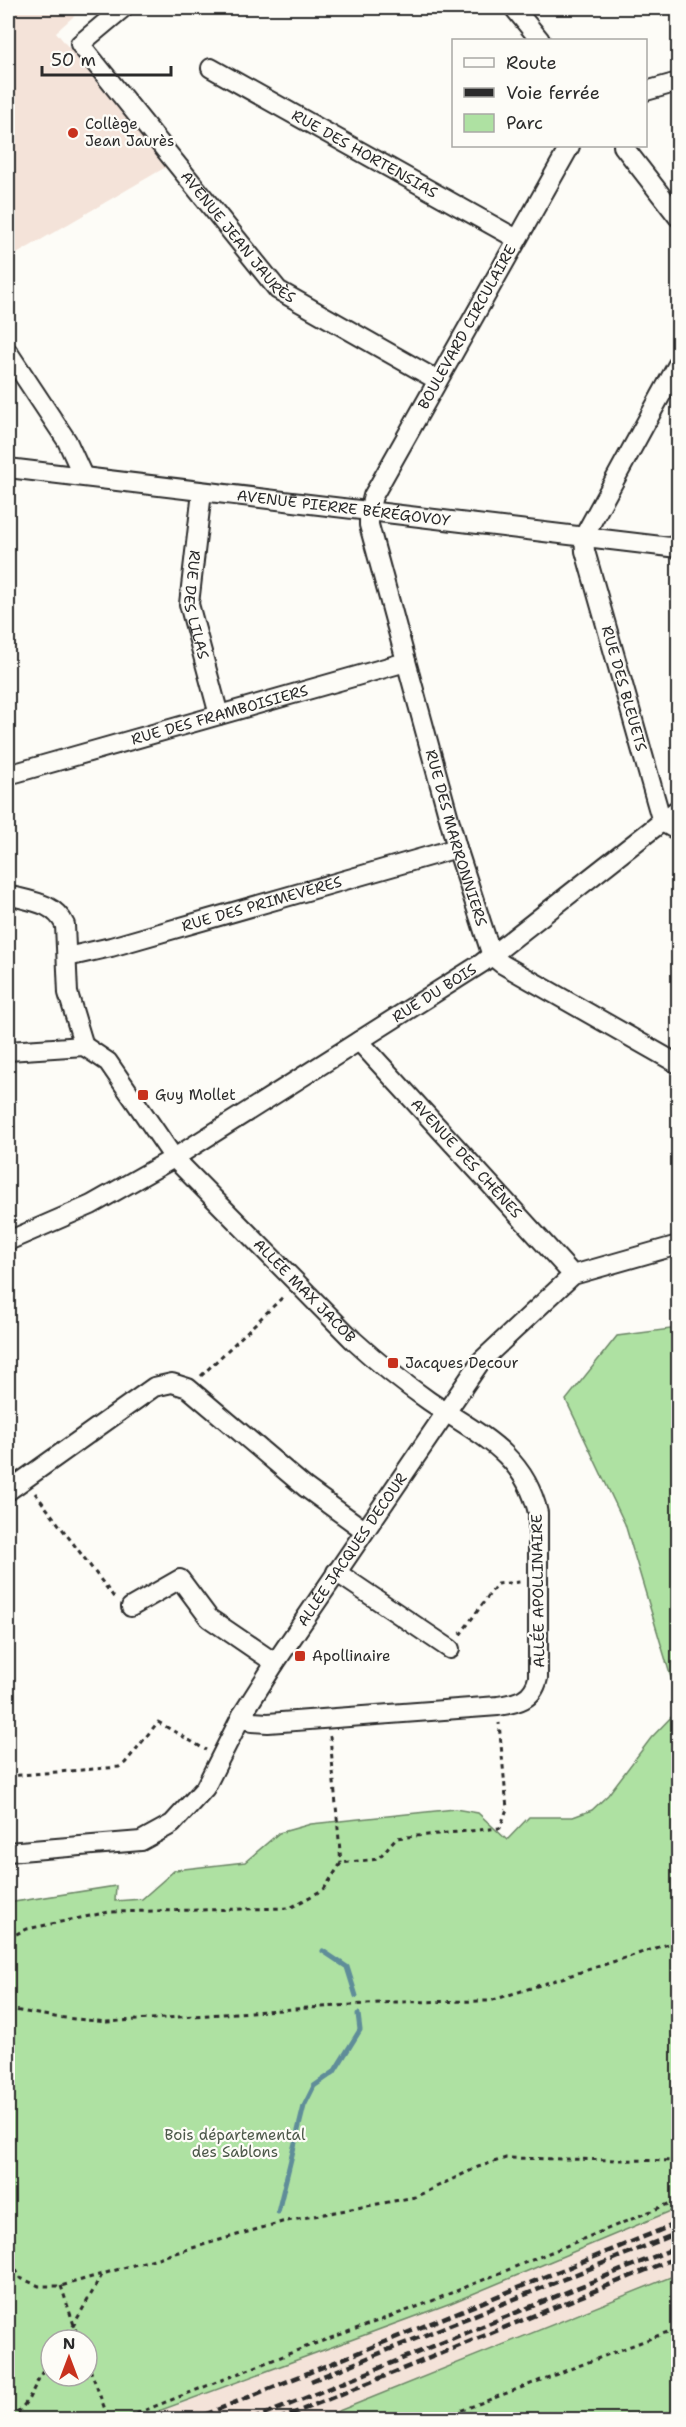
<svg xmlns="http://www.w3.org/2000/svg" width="686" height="2427" font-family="'Shantell Sans',sans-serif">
  <rect width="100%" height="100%" fill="#fdfcf7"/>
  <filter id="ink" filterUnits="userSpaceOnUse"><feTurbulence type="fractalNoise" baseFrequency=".0167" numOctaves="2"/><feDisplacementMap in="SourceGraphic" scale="12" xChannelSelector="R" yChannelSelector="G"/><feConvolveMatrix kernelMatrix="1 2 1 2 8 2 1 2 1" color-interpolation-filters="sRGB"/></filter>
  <g filter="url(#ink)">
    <!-- built -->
    <path fill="#f4e3d9" d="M 8,8 L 83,8 L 56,32 L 166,167 L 8,259 Z
      M 678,2208 L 678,2274 L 319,2419 L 137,2420 L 451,2303 Z"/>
    <!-- green -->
    <path fill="#aee1a2" stroke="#6c8666" stroke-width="1.5" fill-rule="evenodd" d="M 678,1328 L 678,1701 L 625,1524 L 566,1400 L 617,1336 Z
      M 678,1710 L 678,2208 L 451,2303 L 137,2419 L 8,2419 L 8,1903 L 116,1886 L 115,1901 L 142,1899 L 175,1870 L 245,1862 L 279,1833 L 311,1824 L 455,1809 L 478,1813 L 507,1840 L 529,1817 L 573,1817 L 592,1810 L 608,1795 L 651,1738 ZM 51,2340 L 87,2340 L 87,2376 L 51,2376 Z
      M 678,2274 L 678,2419 L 319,2419 Z"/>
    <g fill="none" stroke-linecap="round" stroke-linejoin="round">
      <!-- stream -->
      <path stroke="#5f8d99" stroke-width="5" d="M 323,1951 L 347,1967 L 356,1996
        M 278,2212 L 304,2106 L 314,2086 L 334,2072 L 360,2030 L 358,2014"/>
      <defs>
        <g id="minor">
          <path id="s1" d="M 123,8 L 80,44 L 278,290 L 437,380"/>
          <path d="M 514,8 L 540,40"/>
          <path id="s2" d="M 211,68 L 517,239"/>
          <path d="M 646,91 L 678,82"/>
          <path id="s3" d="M 570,146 L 373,496 L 369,511 L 369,525 L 457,848 L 492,956 L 502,964 L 678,1064"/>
          <path d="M 623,146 L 678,217"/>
          <path d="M 8,352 L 67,441 L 83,476"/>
          <path id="s4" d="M 678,364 L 584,536 L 585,551 L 662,822 L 678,831"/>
          <path id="s5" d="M 8,468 L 678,548"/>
          <path id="s6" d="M 202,492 L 189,604 L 219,715"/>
          <path id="s7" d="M 8,775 L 406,662"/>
          <path id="s8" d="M 8,895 C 30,901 54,902 65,925 L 68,993 L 84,1046 L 108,1062 L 174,1158 L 353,1340 C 377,1362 402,1382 429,1401 C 476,1433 524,1452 538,1513 L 538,1678 C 533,1700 517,1703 498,1706 L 268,1723 L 252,1722 L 242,1715"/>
          <path id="s9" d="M 67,957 L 111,947 L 457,848"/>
          <path id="s10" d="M 359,1041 L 573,1275"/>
          <path d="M 8,1051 L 84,1046"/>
          <path id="s11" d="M 8,1241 L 91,1205 L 174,1158 L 482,963 L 678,809"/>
          <path d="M 8,1491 L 154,1387 L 172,1383 L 188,1388 L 305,1487 L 364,1530"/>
          <path d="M 336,1572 L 450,1649"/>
          <path d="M 131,1607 L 180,1579 L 209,1618 L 275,1663"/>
          <path id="s12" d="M 8,1852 L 141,1841 L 172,1824 L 205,1788 L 242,1715 L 275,1663 L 481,1361 L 573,1275 L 678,1245"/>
        </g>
      </defs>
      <!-- minor casing -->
      <use href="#minor" stroke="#2b2b2b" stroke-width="22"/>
      <!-- path -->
      <path stroke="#2b2b2b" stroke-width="3" stroke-dasharray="4.5 4.5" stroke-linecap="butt" d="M 201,1376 L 285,1295
        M 35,1493 L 116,1600
        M 460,1635 L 497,1584 L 520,1582
        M 330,1736 L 341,1863
        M 8,1776 L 119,1767 L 125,1763 L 158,1722 L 206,1750
        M 8,1938 L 27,1929 L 109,1912 L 290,1908 L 324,1889 L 341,1863 L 378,1859 L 396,1838 L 500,1828 L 507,1809 L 499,1723
        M 8,2009 L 55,2017 L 107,2022 L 395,2002 L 490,2001 L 678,1941
        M 8,2253 L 20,2278 L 39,2286 L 61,2286 L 282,2222 L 415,2197 L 478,2167 L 506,2158 L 678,2161
        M 61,2286 L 79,2340
        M 61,2340 L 73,2326 L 102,2275
        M 87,2361 L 109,2420
        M 12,2420 L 28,2400 L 51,2355
        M 120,2420 L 306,2347 L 422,2305 L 678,2200
        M 436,2420 L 678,2328
        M 664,2420 L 678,2414"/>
      <!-- minor -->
      <use href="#minor" stroke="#fdfcf7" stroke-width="18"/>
      <!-- rail -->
      <path stroke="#2b2b2b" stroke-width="4.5" stroke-dasharray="9 4.5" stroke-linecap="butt" d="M 311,2381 L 678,2233
        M 192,2420 L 678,2223
        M 251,2420 L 678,2247
        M 277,2420 L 678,2257"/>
    </g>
  </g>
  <!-- markers -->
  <g fill="#c8321e" stroke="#fdfcf7" stroke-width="2">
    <circle cx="73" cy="133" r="6"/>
    <rect x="137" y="1089" width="12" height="12" rx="3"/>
    <rect x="387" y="1357" width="12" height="12" rx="3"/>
    <rect x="294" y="1650" width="12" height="12" rx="3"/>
  </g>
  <g text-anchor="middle" stroke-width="4.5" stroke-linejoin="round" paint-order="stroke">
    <!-- poi labels -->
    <g font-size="15" fill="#2b2b2b" stroke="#fdfcf7" text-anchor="start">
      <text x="85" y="129">Collège<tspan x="85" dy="17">Jean Jaurès</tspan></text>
      <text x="155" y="1100">Guy Mollet</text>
      <text x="405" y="1368">Jacques Decour</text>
      <text x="312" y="1661">Apollinaire</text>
    </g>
    <!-- street labels -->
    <g font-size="15" fill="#2b2b2b" stroke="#fdfcf7">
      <text dy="5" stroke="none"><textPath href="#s2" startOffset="176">RUE DES HORTENSIAS</textPath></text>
      <text dy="5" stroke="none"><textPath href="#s1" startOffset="306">AVENUE JEAN JAURÈS</textPath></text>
      <text transform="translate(467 327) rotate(-61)" y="5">BOULEVARD CIRCULAIRE</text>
      <text dy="5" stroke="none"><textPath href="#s5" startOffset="338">AVENUE PIERRE BÉRÉGOVOY</textPath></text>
      <text dy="5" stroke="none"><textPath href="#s6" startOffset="114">RUE DES LILAS</textPath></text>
      <text dy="5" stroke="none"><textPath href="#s4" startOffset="354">RUE DES BLEUETS</textPath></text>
      <text dy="5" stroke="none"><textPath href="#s7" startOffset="220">RUE DES FRAMBOISIERS</textPath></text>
      <text dy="5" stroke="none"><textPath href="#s3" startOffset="756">RUE DES MARRONNIERS</textPath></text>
      <text dy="5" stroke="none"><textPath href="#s9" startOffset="202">RUE DES PRIMEVÈRES</textPath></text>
      <text dy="5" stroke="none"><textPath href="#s11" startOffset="494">RUE DU BOIS</textPath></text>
      <text dy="5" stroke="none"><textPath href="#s10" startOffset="159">AVENUE DES CHÊNES</textPath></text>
      <text dy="5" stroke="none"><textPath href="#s8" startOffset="522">ALLÉE MAX JACOB</textPath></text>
      <text dy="5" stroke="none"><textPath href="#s12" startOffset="498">ALLÉE JACQUES DECOUR</textPath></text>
      <text transform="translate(538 1591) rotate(-91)" y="5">ALLÉE APOLLINAIRE</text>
    </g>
    <!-- park labels -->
    <g font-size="15" fill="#4c5849" stroke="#fdfcf7">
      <text x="235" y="2140">Bois départemental<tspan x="235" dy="17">des Sablons</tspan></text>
    </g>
  </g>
  <!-- margin -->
  <rect width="686" height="2427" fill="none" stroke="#fdfcf7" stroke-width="30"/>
  <rect x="15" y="15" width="656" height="2397" fill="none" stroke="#2b2b2b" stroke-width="2" filter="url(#ink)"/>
  <!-- legend -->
  <rect x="452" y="39" width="195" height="108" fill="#fdfcf7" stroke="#a9a8a5" stroke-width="1.5"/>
  <rect x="464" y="58" width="30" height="9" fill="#fdfcf7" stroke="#a9a8a5" stroke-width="1.5"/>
  <text x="506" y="69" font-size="18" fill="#2b2b2b">Route</text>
  <rect x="464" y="88" width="30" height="9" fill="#2b2b2b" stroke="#a9a8a5" stroke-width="1.5"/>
  <text x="506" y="99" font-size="18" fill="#2b2b2b">Voie ferrée</text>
  <rect x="464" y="114" width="30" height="18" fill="#aee1a2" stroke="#a9a8a5" stroke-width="1.5"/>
  <text x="506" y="129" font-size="18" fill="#2b2b2b">Parc</text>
  <!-- north arrow -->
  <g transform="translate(69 2358)"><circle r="28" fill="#fdfcf7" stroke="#a9a8a5" stroke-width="1.5"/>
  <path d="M0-4.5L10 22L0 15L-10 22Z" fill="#c8321e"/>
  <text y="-9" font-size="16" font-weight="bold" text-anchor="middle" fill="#2b2b2b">N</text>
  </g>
  <!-- scale -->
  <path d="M42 66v9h129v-9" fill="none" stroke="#2b2b2b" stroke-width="3"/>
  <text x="51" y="66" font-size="18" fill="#2b2b2b" stroke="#fdfcf7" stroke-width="4.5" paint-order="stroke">50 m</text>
</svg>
